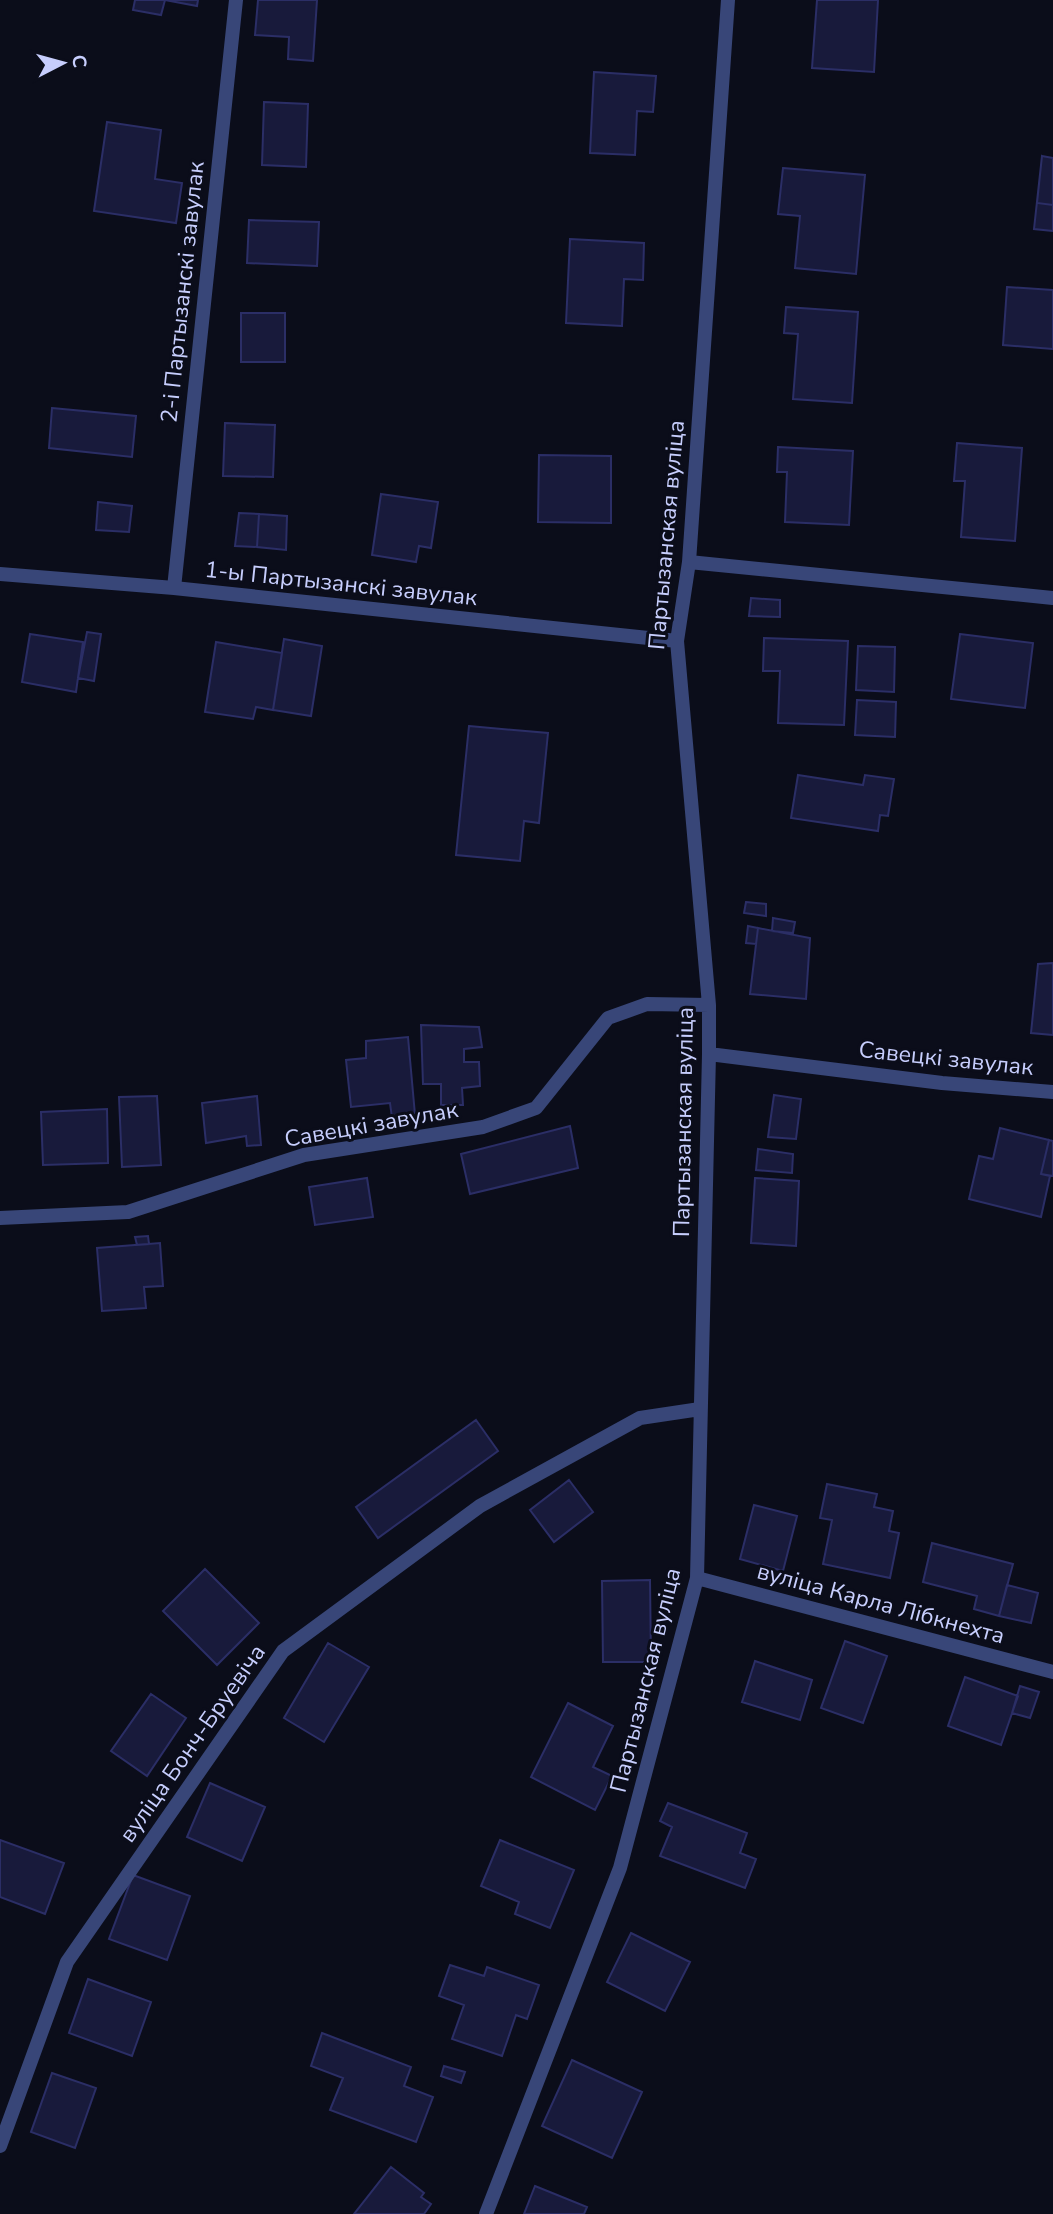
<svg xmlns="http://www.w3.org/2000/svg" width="1053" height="2214" font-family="'Nunito Sans',sans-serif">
  <rect width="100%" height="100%" fill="#0b0d1a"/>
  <!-- building -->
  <path fill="#181a3b" stroke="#2b2e66" stroke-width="2" d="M 135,0 L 198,0 L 197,6 L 165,0 L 161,15 L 133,10 Z
    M 258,0 L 317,0 L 313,61 L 288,59 L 289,37 L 255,35 Z
    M 817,0 L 878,0 L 874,72 L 812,68 Z
    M 594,72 L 656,76 L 653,112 L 637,111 L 635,155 L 590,153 Z
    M 264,102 L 308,104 L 306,167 L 262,165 Z
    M 107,122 L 161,130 L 155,179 L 182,183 L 176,223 L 94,211 Z
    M 1042,156 L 1053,158 L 1053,231 L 1034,229 Z
    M 1042,156 L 1053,158 L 1053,205 L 1037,203 Z
    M 783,168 L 865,175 L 856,274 L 795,268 L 800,216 L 778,214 Z
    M 249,220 L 319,222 L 317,266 L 247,263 Z
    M 570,239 L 644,243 L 643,280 L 624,279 L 622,326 L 566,323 Z
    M 1007,287 L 1053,290 L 1053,349 L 1003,345 Z
    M 786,307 L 858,312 L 852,403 L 793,399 L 798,334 L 784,333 Z
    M 241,313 L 285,313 L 285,362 L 241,362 Z
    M 52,408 L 136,416 L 132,457 L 49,448 Z
    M 225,423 L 275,425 L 273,477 L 223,476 Z
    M 957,443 L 1022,448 L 1015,541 L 961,537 L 965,481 L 954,481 Z
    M 778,447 L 853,451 L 849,525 L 785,522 L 787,472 L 777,472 Z
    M 539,455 L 611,456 L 611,523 L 538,522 Z
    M 381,494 L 438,502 L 431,548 L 419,546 L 416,562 L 372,555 Z
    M 98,502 L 132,506 L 129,532 L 96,530 Z
    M 239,513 L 259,514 L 257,547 L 235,546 Z
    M 259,514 L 287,516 L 286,550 L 257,547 Z
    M 751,598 L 780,600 L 780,617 L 749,616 Z
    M 87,632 L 101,634 L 94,681 L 78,678 Z
    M 30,634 L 83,642 L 76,692 L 22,682 Z
    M 960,634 L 1033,643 L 1025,708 L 951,699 Z
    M 764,638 L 848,641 L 844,725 L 778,723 L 780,671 L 763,671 Z
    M 284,639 L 322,646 L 311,716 L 273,710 Z
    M 216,642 L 282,653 L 273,710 L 256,707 L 253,719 L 205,712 Z
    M 858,646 L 895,647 L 894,692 L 856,690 Z
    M 857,700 L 896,702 L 895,737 L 855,735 Z
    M 469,726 L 548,733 L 539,823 L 524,821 L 520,861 L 456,855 Z
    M 798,775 L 863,785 L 865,775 L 894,779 L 888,816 L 880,815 L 878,831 L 791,818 Z
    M 746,902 L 766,904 L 766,916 L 744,913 Z
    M 773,918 L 795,922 L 793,933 L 772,931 Z
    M 748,926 L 758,928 L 756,944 L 746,943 Z
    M 758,928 L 810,938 L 806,999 L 750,994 Z
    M 1053,963 L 1053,1035 L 1031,1033 L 1038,964 Z
    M 421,1025 L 479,1027 L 482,1047 L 464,1049 L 464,1062 L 479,1062 L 480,1086 L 462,1088 L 463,1105 L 441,1105 L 441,1084 L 423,1084 Z
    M 408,1037 L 415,1115 L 392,1118 L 390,1103 L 351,1107 L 346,1060 L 366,1058 L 366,1041 Z
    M 774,1095 L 801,1099 L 796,1139 L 768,1137 Z
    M 157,1096 L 161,1165 L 122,1167 L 119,1097 Z
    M 257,1096 L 261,1145 L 247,1146 L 246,1136 L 206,1143 L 202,1103 Z
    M 107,1109 L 108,1163 L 43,1165 L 41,1112 Z
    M 570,1126 L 578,1168 L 470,1194 L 461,1154 Z
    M 1000,1128 L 1049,1140 L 1041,1174 L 1050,1176 L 1041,1217 L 969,1199 L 979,1156 L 993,1159 Z
    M 1049,1140 L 1053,1141 L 1053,1176 L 1041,1174 Z
    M 758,1149 L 793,1154 L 792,1173 L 756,1170 Z
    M 367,1178 L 373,1217 L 315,1225 L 309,1187 Z
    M 755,1178 L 799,1181 L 796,1246 L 751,1243 Z
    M 148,1236 L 149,1244 L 137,1245 L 135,1237 Z
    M 160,1243 L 163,1286 L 144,1287 L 146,1308 L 102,1311 L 97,1248 Z
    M 476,1420 L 498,1451 L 378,1538 L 356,1507 Z
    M 569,1480 L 593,1512 L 554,1542 L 530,1510 Z
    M 827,1484 L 877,1494 L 874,1507 L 893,1511 L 889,1531 L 899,1533 L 890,1578 L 823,1564 L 832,1520 L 820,1518 Z
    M 754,1505 L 797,1516 L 783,1571 L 740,1559 Z
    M 932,1543 L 1013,1564 L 999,1616 L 974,1609 L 977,1596 L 923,1582 Z
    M 205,1569 L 259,1623 L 217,1665 L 163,1611 Z
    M 650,1580 L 651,1662 L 603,1662 L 602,1581 Z
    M 1007,1585 L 1038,1593 L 1031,1623 L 999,1616 Z
    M 845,1641 L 887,1656 L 863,1723 L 821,1708 Z
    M 328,1643 L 369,1667 L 324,1742 L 284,1718 Z
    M 755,1661 L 812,1680 L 800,1720 L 742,1702 Z
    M 965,1677 L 1018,1696 L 1001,1745 L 948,1726 Z
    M 1020,1686 L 1039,1692 L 1030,1718 L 1012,1713 Z
    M 151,1694 L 186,1718 L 147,1776 L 111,1751 Z
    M 568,1703 L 613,1726 L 593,1767 L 612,1776 L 595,1810 L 531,1777 Z
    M 210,1783 L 265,1807 L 242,1861 L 187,1837 Z
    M 668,1803 L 747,1833 L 740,1853 L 756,1859 L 745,1888 L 660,1856 L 672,1827 L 660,1821 Z
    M 0,1840 L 64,1863 L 45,1914 L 0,1897 Z
    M 500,1840 L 574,1870 L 550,1928 L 515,1914 L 519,1902 L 481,1886 Z
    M 133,1875 L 190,1896 L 167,1960 L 109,1939 Z
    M 631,1933 L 690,1962 L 665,2011 L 607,1982 Z
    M 450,1965 L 484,1976 L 487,1967 L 539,1985 L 527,2019 L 516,2015 L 502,2056 L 452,2039 L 464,2005 L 439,1996 Z
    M 88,1979 L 151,2002 L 132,2056 L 69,2033 Z
    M 322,2033 L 411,2067 L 404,2086 L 433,2097 L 416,2142 L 330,2110 L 343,2078 L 311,2066 Z
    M 572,2060 L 642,2092 L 612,2158 L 542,2126 Z
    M 444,2066 L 465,2072 L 461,2083 L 441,2076 Z
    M 52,2073 L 96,2088 L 75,2148 L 31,2132 Z
    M 391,2167 L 424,2193 L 421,2197 L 431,2204 L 424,2214 L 354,2214 Z
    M 535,2186 L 587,2207 L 584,2214 L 524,2214 Z"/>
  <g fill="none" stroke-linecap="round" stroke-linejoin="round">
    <!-- street -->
    <path stroke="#384678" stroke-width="14" d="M 689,562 L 1053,598
      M 0,574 L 174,588 L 677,641
      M 174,588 L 236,0
      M 709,1054 L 942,1083 L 1053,1092
      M 0,1218 L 128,1212 L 304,1155 L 483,1127 L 536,1108 L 608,1018 L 647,1004 L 709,1005
      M 697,1578 L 1053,1672
      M 0,2146 L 67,1962 L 283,1651 L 480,1506 L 640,1418 L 700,1409
      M 486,2214 L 620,1868 L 697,1578 L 709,1054 L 709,1005 L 677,641 L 689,562 L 728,0"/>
  </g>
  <g text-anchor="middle" stroke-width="6" stroke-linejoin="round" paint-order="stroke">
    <!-- street labels -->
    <g font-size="23" fill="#c7cefd" stroke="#0b0d1a">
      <text transform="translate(182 292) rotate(-84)" y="8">2-і Партызанскі завулак</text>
      <text transform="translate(666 535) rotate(-85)" y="8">Партызанская вуліца</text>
      <text transform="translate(341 583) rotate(6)" y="8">1-ы Партызанскі завулак</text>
      <text transform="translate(946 1058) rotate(6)" y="8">Савецкі завулак</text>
      <text transform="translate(683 1122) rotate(-89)" y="8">Партызанская вуліца</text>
      <text transform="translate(371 1124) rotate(-10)" y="8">Савецкі завулак</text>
      <text transform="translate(881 1603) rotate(15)" y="8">вуліца Карла Лібкнехта</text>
      <text transform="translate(645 1680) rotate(-76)" y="8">Партызанская вуліца</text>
      <text transform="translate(192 1743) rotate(-55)" y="8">вуліца Бонч-Бруевіча</text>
    </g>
  </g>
  <!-- north arrow -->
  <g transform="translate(63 63) rotate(84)" stroke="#0b0d1a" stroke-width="5" paint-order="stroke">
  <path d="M0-5L12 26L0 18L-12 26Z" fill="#c7cefd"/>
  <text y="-10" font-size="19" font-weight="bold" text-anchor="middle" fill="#c7cefd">С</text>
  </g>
</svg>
